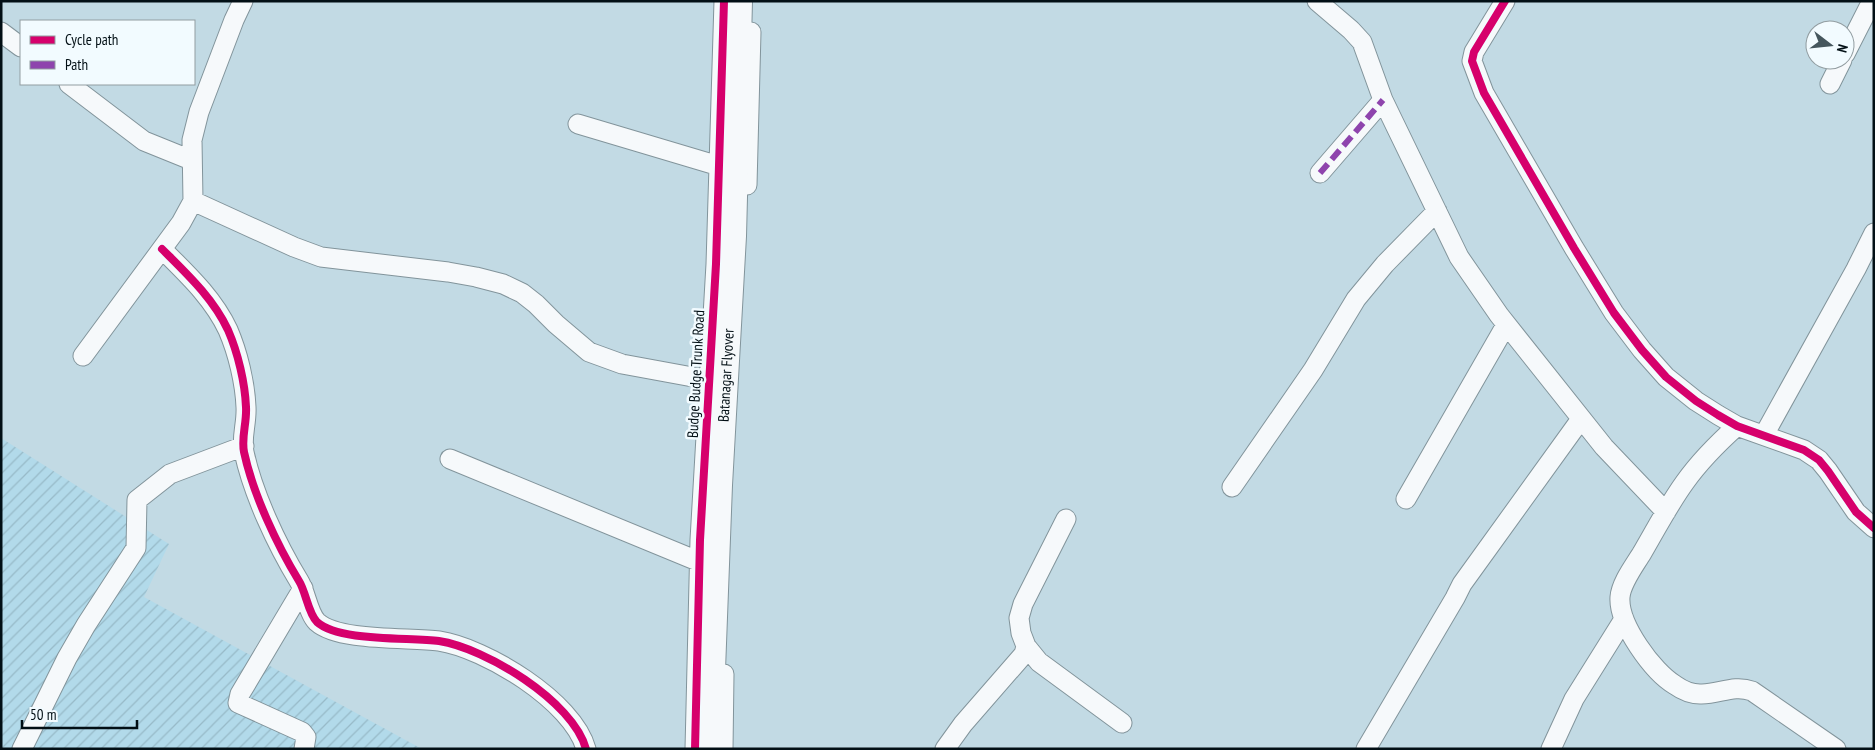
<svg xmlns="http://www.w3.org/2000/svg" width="1875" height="750" font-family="'PT Sans Narrow',sans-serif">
  <defs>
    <pattern id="industrial-furrows" width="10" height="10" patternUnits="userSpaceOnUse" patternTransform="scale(1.25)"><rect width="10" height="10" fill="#b2daea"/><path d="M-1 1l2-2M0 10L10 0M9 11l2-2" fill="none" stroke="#97bac8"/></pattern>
  </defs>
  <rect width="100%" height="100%" fill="#c2dae4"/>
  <!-- industrial -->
  <path fill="url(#industrial-furrows)" d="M 1,438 L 169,544 L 144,597 L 422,749 L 1,749 Z"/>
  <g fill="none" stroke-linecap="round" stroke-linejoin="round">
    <defs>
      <path id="minor" d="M 1317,1 L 1351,30 L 1362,42 L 1383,100 L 1459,257 L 1499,315 L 1604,447 L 1666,512
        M 1505,1 L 1474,52 L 1472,61 L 1484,93 L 1574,248 L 1614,313 L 1642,350 L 1666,377 L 1696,401 L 1718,415 L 1737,426 L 1804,450 L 1819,460 L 1828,471 L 1856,512 L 1874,528
        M 1,32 L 21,47
        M 1845,54 L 1872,1
        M 69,84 L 144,141 L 191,160
        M 1830,84 L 1842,60
        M 578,124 L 719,166
        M 1320,173 L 1383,100
        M 747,185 L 751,32
        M 193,201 L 294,247 L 321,257 L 448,272 L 476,277 L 503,284 L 522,293 L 536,304 L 556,324 L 589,352 L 622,364 L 709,380
        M 162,249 C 187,274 213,298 228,330 C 238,353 245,383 246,407 C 247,423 241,437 244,452 C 253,494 277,545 299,581 C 306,592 308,613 317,622 C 339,642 410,637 439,641 C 485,648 573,701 586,749
        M 83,356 L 181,223 L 193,201 L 192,140 L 199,112 L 234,20 L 243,1
        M 1737,426 C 1718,443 1700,461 1685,482 C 1669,504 1656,529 1642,553 C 1634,566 1621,583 1620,597 C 1618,624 1653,672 1675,685 C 1682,690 1691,694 1700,694 C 1718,695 1733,684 1752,691 L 1836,749
        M 1764,435 L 1856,269 L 1874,233
        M 450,459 L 700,562
        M 1232,487 L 1313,370 L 1356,299 L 1385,264 L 1437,211
        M 1406,499 L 1506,325
        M 303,588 L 240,694 L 238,703 L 302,732 L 306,737 L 304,749
        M 1026,646 L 1039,662 L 1122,723
        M 22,749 L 67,658 L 86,625 L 136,548 L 137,500 L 170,474 L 244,446
        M 695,749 L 700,540 L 716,264 L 724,1
        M 723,749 L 724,674
        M 945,749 L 963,724 L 1024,654 L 1026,646 L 1021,633 L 1019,618 L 1023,604 L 1066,519
        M 1366,749 L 1455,598 L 1462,584 L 1581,419
        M 1551,749 L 1574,699 L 1624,619"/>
      <g id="major">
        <path id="s1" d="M 710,749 L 720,485 L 734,236 L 740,1"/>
      </g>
    </defs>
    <!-- minor casing -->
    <use href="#minor" stroke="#82949b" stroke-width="21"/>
    <!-- major casing -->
    <use href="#major" stroke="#82949b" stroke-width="26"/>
    <!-- minor -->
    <use href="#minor" stroke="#f6f9fb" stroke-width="19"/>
    <!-- major -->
    <use href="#major" stroke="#f6f9fb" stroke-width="24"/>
    <!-- quiet -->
    <path stroke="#8e44ad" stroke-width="6" stroke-dasharray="12 6" stroke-linecap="butt" d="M 1320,173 L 1383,100"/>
    <defs>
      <path id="cycleway" d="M 1505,1 L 1474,52 L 1472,61 L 1484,93 L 1574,248 L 1614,313 L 1642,350 L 1666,377 L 1696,401 L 1718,415 L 1737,426 L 1804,450 L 1819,460 L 1828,471 L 1856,512 L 1874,528
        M 162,249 C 187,274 213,298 228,330 C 238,353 245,383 246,407 C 247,423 241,437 244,452 C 253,494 277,545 299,581 C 306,592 308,613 317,622 C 339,642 410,637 439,641 C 485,648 573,701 586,749
        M 695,749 L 700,540 L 716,264 L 724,1"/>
    </defs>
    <!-- cycleway casing -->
    <use href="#cycleway" stroke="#f2fbff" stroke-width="11"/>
    <!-- cycleway -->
    <use href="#cycleway" stroke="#d6006c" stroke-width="8"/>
  </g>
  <g text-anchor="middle" stroke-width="5" stroke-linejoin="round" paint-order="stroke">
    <!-- street labels -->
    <g font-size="15" fill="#020f15" stroke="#f2fbff">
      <text transform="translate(696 374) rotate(-87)" y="5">Budge Budge Trunk Road</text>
      <text dy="5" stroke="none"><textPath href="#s1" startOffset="374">Batanagar Flyover</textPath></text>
    </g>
  </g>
  <!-- border -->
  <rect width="1875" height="750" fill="none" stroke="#020f15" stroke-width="5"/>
  <!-- legend -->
  <rect x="20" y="20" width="175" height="65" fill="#f2fbff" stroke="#929da1"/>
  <rect x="30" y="36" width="25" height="8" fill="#d6006c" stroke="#929da1"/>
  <text x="65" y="45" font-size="15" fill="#020f15">Cycle path</text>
  <rect x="30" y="61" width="25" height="8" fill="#8e44ad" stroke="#929da1"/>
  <text x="65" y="70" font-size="15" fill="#020f15">Path</text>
  <!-- north arrow -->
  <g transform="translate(1830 45) rotate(106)"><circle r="24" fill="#f2fbff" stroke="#929da1"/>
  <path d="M0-4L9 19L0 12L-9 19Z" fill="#45565d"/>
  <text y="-8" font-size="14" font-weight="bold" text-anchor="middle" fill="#020f15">N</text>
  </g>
  <!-- scale -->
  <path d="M22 720v8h115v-8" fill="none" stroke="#020f15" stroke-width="2.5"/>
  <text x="30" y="720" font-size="15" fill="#020f15" stroke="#f2fbff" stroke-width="4" paint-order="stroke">50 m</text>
</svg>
